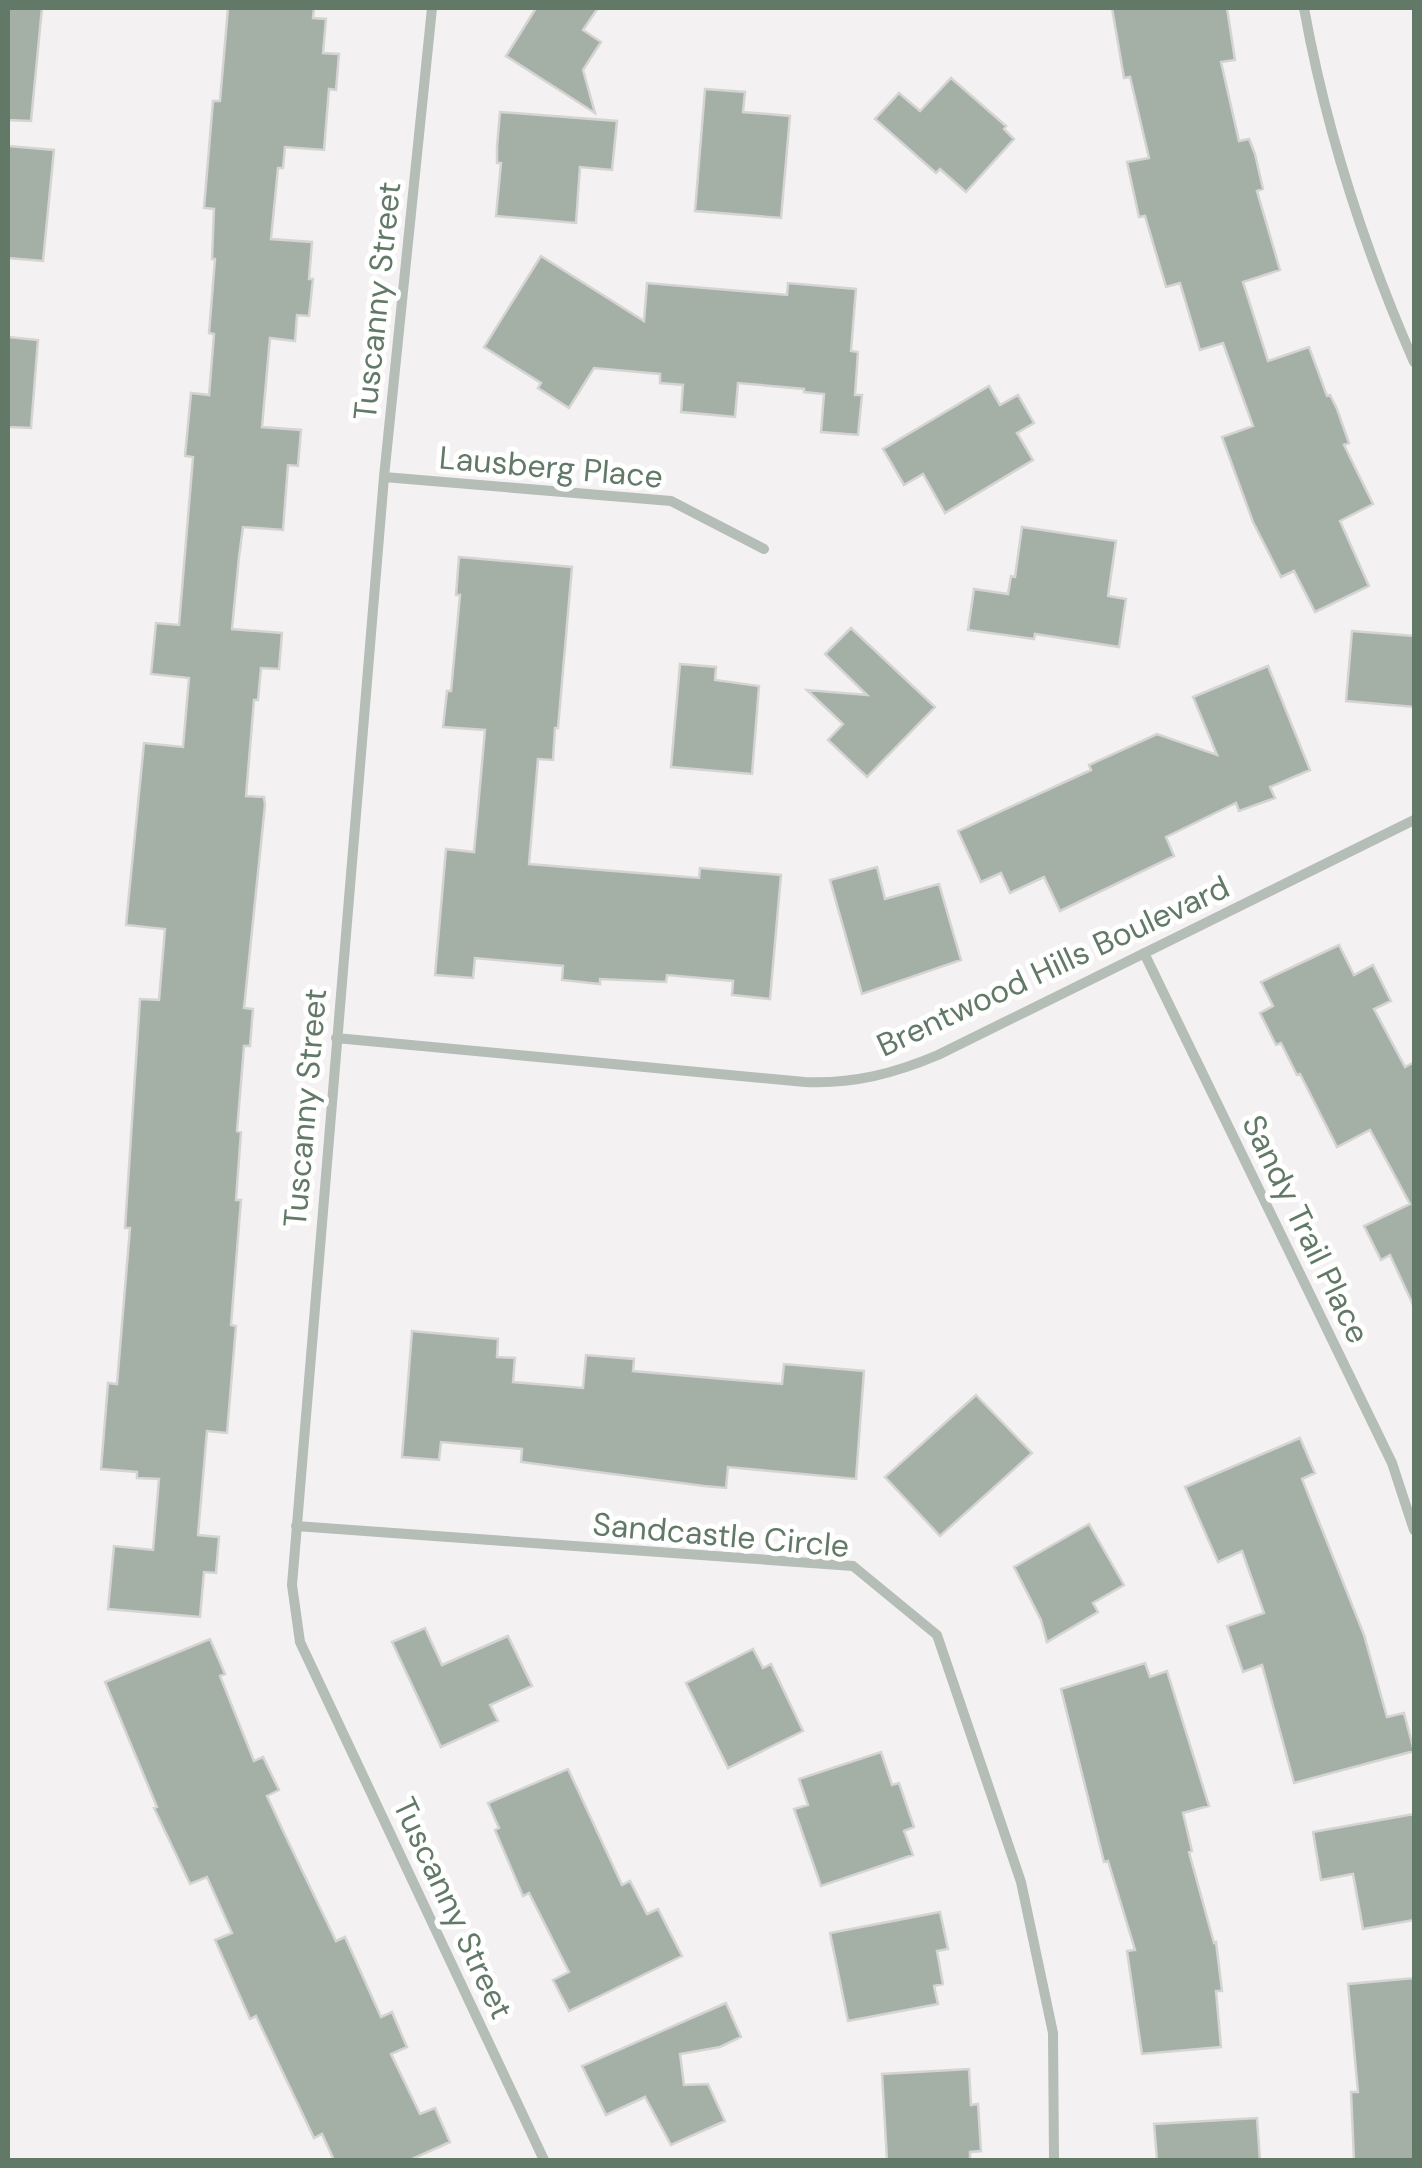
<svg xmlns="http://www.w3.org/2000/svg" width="1422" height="2168" font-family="'DM Sans',sans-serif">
  <rect width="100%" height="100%" fill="#f4f1f2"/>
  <!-- building -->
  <path fill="#a4afa6" stroke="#d5d4d4" stroke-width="2.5" d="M 8,8 L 42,8 L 31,121 L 8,120 Z
    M 228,8 L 314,8 L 313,18 L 326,19 L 323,53 L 339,54 L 336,90 L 329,89 L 324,150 L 285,147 L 283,168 L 278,168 L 271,239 L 312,242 L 309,279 L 313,279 L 309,316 L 297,315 L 295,341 L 270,338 L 262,427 L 301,430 L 298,466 L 288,465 L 283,530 L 243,527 L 239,557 L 232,629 L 282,633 L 279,669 L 261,668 L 258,700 L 254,700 L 246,796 L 264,797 L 265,805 L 244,1008 L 253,1009 L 250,1046 L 244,1046 L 237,1131 L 241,1132 L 236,1200 L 241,1200 L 231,1325 L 236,1326 L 227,1433 L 207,1431 L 198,1535 L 219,1537 L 216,1573 L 204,1572 L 200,1617 L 108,1609 L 114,1546 L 153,1550 L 159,1479 L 137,1478 L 137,1472 L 101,1469 L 108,1383 L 117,1384 L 130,1228 L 125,1228 L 140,999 L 159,1000 L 165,929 L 126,925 L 144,743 L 183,747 L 189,678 L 151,674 L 156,623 L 179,625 L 193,457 L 185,456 L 191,393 L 209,395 L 214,334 L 209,333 L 215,259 L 212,259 L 214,209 L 204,208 L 213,101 L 220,101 Z
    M 536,8 L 598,8 L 583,30 L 601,42 L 583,70 L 595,113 L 506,56 Z
    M 1112,8 L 1227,8 L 1235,60 L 1221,62 L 1239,141 L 1249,139 L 1255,154 L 1263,189 L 1257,191 L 1280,270 L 1243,282 L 1268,361 L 1309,347 L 1327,396 L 1330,395 L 1337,409 L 1349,443 L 1344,445 L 1373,504 L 1340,521 L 1369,586 L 1315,612 L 1294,571 L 1281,577 L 1253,522 L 1222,437 L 1253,426 L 1223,343 L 1200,350 L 1180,283 L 1166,287 L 1145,216 L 1139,217 L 1127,162 L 1149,158 L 1130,77 L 1124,78 Z
    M 951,78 L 1006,126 L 1004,129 L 1014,139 L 966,192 L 940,169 L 936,173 L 875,119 L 899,93 L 920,111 Z
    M 705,89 L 745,92 L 743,112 L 790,116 L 781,218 L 695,211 Z
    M 500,112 L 617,121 L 612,170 L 580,167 L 576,223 L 496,216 L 501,163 L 497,163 L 497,147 Z
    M 8,146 L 54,150 L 43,261 L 8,258 Z
    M 541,256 L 644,321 L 647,283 L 787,295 L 788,283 L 856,289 L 851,351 L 858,352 L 855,395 L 862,395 L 858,435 L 821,432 L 824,394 L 804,392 L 804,389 L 738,383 L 735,417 L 681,412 L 683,385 L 660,383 L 660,374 L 594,368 L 569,408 L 538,388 L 541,383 L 484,347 Z
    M 8,337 L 38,340 L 31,428 L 8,427 Z
    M 989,386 L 1000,405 L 1018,395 L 1034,423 L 1017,433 L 1033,460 L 945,513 L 923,474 L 904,485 L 883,449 Z
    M 1022,527 L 1116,541 L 1108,596 L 1126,599 L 1119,647 L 1035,634 L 1034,639 L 968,630 L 974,589 L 1008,594 L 1011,576 L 1015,577 Z
    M 459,557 L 572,567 L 558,728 L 555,728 L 553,760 L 538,759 L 529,864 L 699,878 L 700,868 L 781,875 L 770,999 L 732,995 L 733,981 L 667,975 L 666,982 L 600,979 L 600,984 L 562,980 L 563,966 L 475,958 L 473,978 L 435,975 L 446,849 L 474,852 L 485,730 L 443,727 L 447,691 L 451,691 L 460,595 L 456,595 Z
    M 851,628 L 935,707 L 867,777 L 828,740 L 843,724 L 807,690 L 867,695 L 825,654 Z
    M 1352,631 L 1414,636 L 1414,707 L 1346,701 Z
    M 680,664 L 716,667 L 715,680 L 759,686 L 752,774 L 671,767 Z
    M 1268,666 L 1310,770 L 1270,787 L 1275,798 L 1239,811 L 1236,803 L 1166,837 L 1174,856 L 1060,911 L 1044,877 L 1010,893 L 1001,873 L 981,882 L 958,831 L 1091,770 L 1089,765 L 1157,734 L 1217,755 L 1193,697 Z
    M 877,867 L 885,899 L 939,884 L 961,960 L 862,994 L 830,880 Z
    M 1339,945 L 1354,975 L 1373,965 L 1391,1001 L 1374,1009 L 1405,1067 L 1414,1062 L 1414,1307 L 1390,1255 L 1381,1260 L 1364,1226 L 1410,1204 L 1370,1130 L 1337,1147 L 1300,1074 L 1297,1075 L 1281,1043 L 1276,1045 L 1260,1013 L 1273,1006 L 1261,982 Z
    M 412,1331 L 498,1339 L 497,1357 L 515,1358 L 513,1382 L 583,1388 L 586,1355 L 634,1359 L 633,1371 L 782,1384 L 784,1364 L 864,1371 L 856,1479 L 728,1467 L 726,1488 L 704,1486 L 521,1462 L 522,1449 L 441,1442 L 439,1460 L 402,1457 Z
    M 976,1395 L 1032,1453 L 940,1536 L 885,1477 Z
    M 1300,1438 L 1315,1473 L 1302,1479 L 1364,1635 L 1387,1717 L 1404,1713 L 1414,1751 L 1294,1783 L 1262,1665 L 1243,1672 L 1227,1626 L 1264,1613 L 1242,1551 L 1218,1562 L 1185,1487 Z
    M 1089,1524 L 1124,1585 L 1093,1603 L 1098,1612 L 1047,1642 L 1041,1620 L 1014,1567 Z
    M 425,1628 L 442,1665 L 508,1636 L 532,1686 L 490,1705 L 498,1721 L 441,1747 L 392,1642 Z
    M 210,1639 L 225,1674 L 220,1676 L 254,1761 L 263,1757 L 279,1790 L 267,1796 L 285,1835 L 336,1941 L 345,1937 L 381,2017 L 392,2012 L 407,2047 L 391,2054 L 420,2114 L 435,2108 L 450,2142 L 410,2160 L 334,2160 L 322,2134 L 314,2138 L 256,2016 L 250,2019 L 215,1940 L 232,1933 L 207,1877 L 190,1884 L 154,1808 L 157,1807 L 105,1682 Z
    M 753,1649 L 763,1668 L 771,1664 L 803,1731 L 728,1768 L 686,1683 Z
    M 1145,1663 L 1150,1677 L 1167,1671 L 1209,1806 L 1183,1813 L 1192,1851 L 1189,1852 L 1214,1943 L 1216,1942 L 1222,1991 L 1216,1991 L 1221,2047 L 1142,2054 L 1127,1951 L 1135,1950 L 1108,1861 L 1104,1862 L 1061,1689 Z
    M 881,1752 L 892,1785 L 899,1783 L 914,1827 L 904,1831 L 913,1855 L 821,1886 L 794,1809 L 808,1805 L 799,1779 Z
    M 568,1769 L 622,1885 L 630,1881 L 647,1914 L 658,1909 L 682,1956 L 569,2011 L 553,1980 L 569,1972 L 529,1893 L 523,1896 L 495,1830 L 499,1828 L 488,1803 Z
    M 1414,1814 L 1414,1920 L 1363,1929 L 1353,1874 L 1321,1880 L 1313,1832 Z
    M 940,1912 L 948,1949 L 937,1951 L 943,1984 L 934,1986 L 938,2004 L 848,2021 L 830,1933 Z
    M 1414,1978 L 1414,2160 L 1354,2160 L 1351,2092 L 1358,2092 L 1348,1984 Z
    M 726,2003 L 741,2037 L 720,2047 L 680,2054 L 684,2085 L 708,2084 L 725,2121 L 671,2145 L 645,2097 L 606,2115 L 582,2066 Z
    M 969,2069 L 971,2105 L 978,2104 L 981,2151 L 970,2152 L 970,2160 L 887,2160 L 882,2074 Z
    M 1257,2118 L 1260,2160 L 1157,2160 L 1154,2124 Z"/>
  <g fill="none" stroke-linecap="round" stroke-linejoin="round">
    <!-- street -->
    <path stroke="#b5bdb7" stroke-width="10" d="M 432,8 L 384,477 L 292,1585 L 300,1642 L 544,2160
      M 1304,8 C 1326,130 1364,248 1414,362
      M 384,477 L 671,501 L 764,549
      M 1144,953 L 1392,1463 L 1414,1530
      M 336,1038 L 805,1082 C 853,1084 893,1074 938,1055 L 1414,820
      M 296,1526 L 853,1566 L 937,1635 L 1021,1882 L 1053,2033 L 1054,2160"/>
  </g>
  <g text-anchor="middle" stroke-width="10" stroke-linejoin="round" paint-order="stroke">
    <!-- street labels -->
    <g font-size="32" fill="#637968" stroke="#fff">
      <text transform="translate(377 301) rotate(-84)" y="11">Tuscanny Street</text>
      <text transform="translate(551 467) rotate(5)" y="11">Lausberg Place</text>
      <text transform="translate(1053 966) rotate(-25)" y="11">Brentwood Hills Boulevard</text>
      <text transform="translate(305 1108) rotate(-85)" y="11">Tuscanny Street</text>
      <text transform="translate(1306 1229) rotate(64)" y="11">Sandy Trail Place</text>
      <text transform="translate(721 1535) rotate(5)" y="11">Sandcastle Circle</text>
      <text transform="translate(453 1908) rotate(65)" y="11">Tuscanny Street</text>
    </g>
  </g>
  <!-- border -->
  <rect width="1422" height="2168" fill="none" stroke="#637968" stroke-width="20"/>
</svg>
